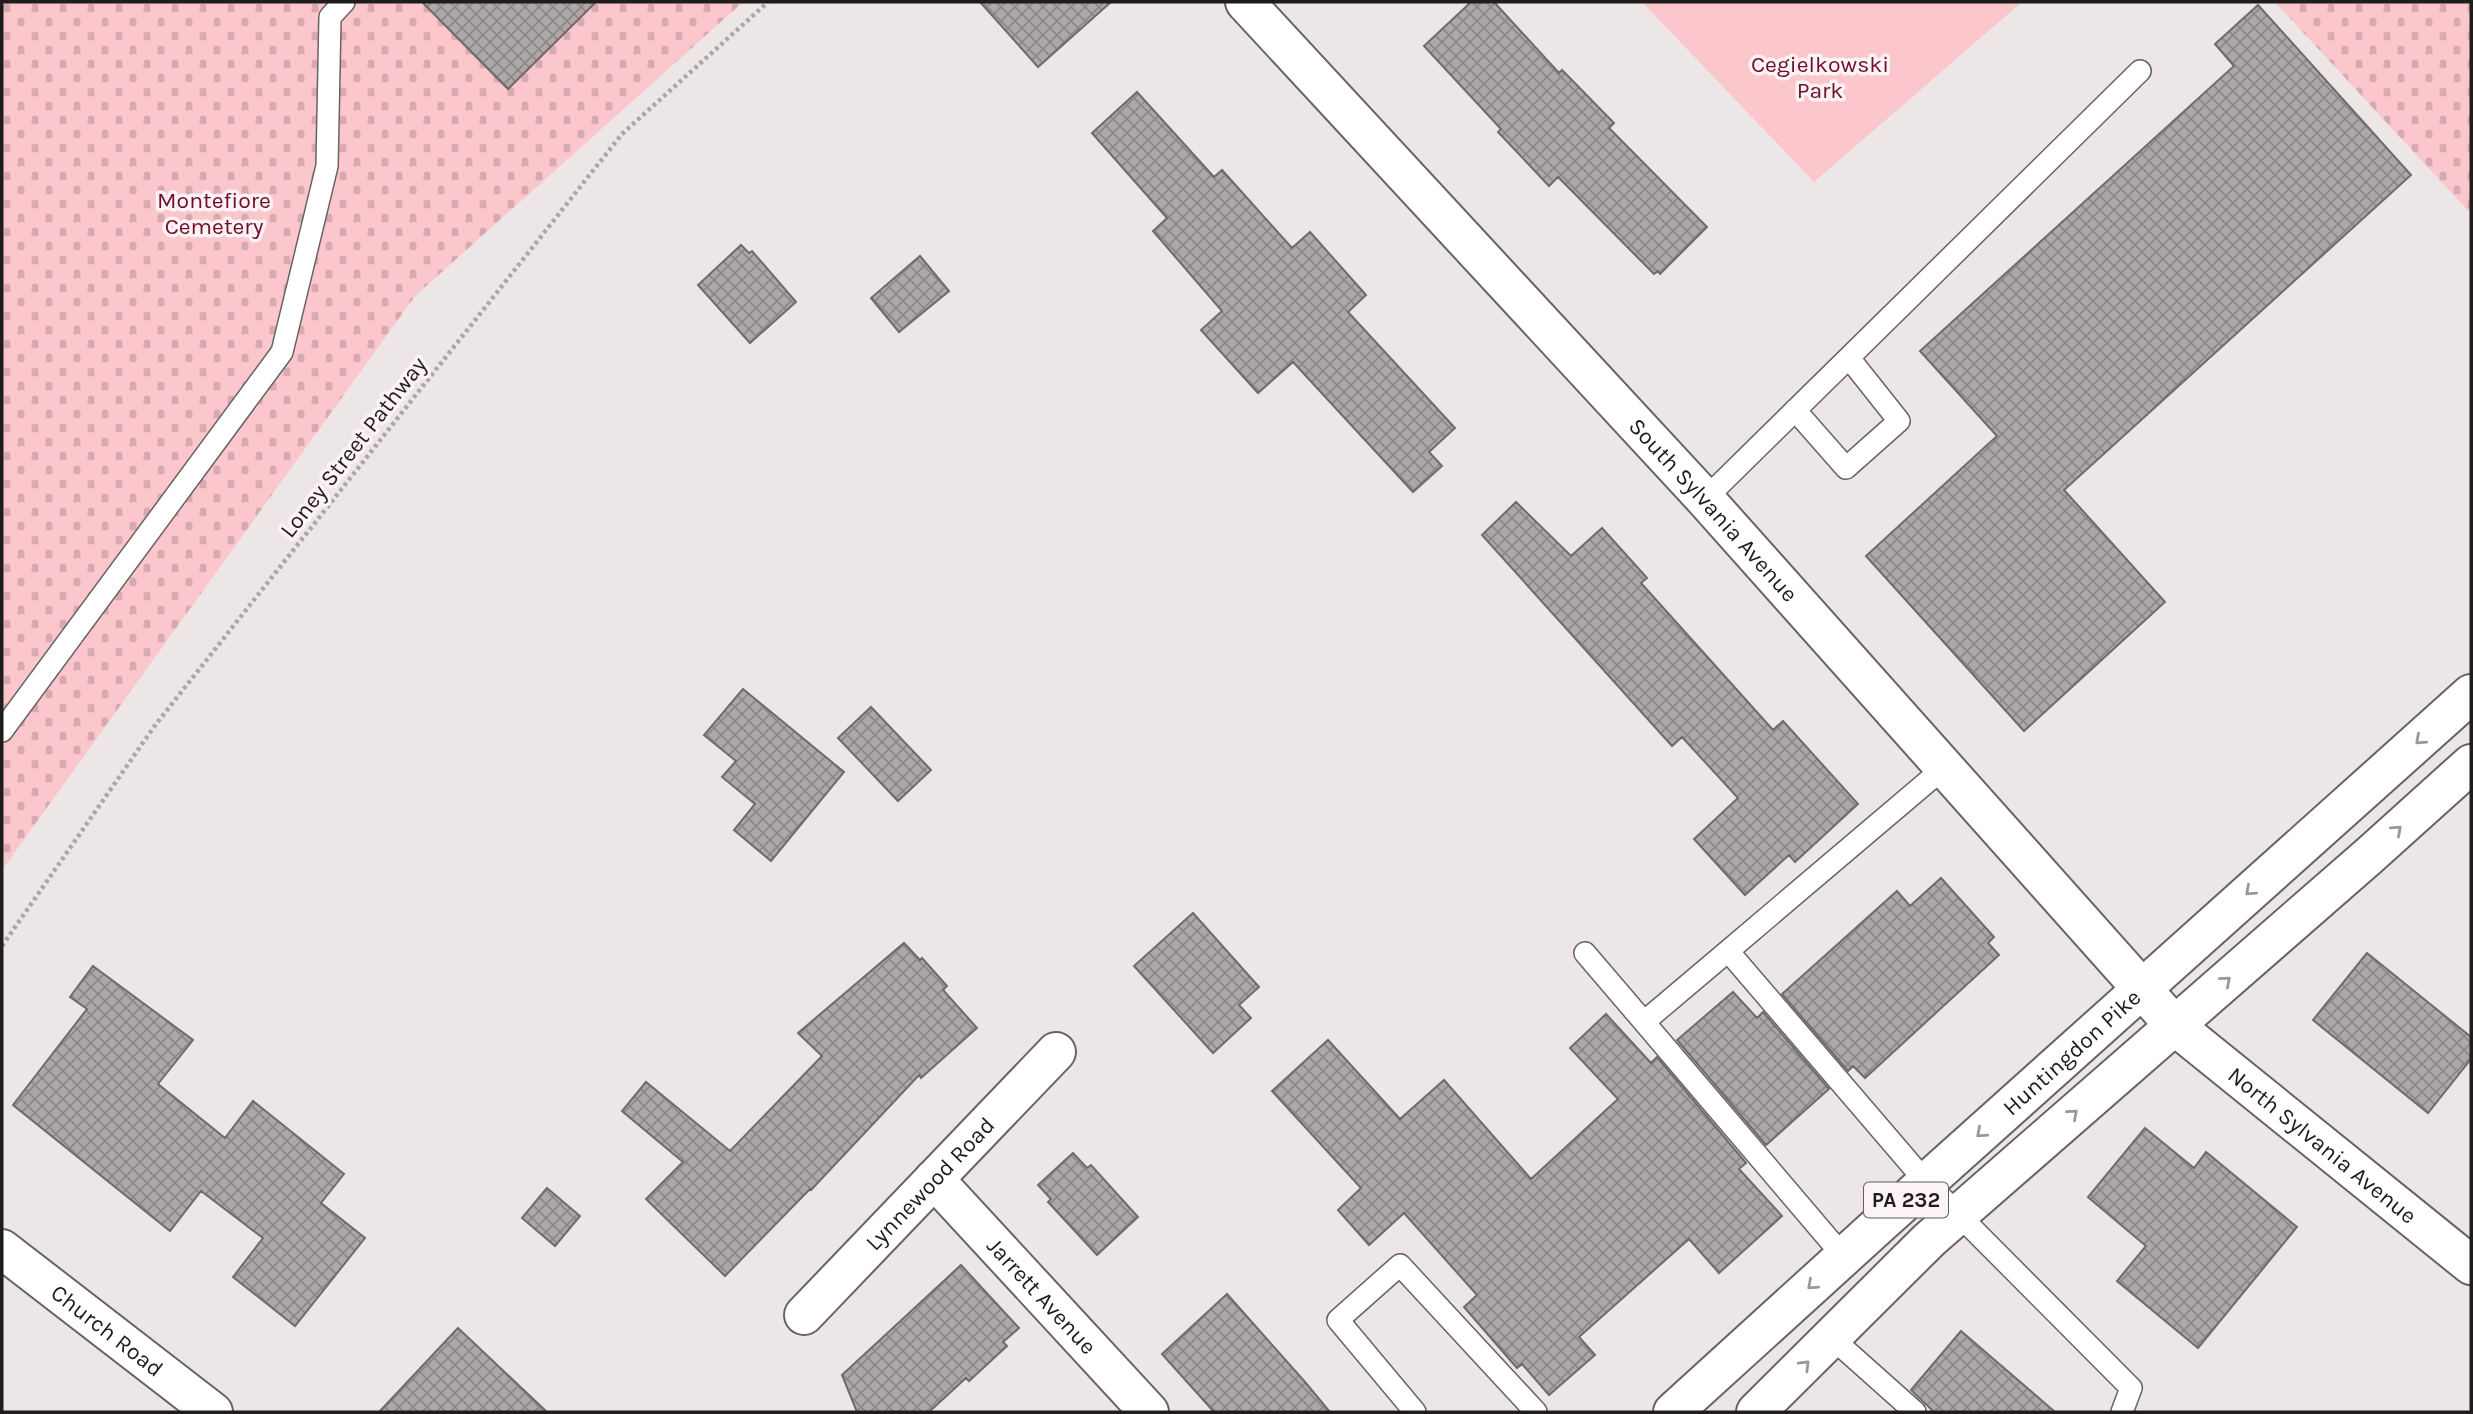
<svg xmlns="http://www.w3.org/2000/svg" width="2473" height="1414" font-family="Karla,sans-serif">
  <defs>
    <pattern id="cemetery-stones" width="16" height="16" patternUnits="userSpaceOnUse" patternTransform="scale(1.75)"><rect width="16" height="16" fill="#fcc6cd"/><path d="M2 7V4a2 2 0 0 1 4 0v3zM10 15v-3a2 2 0 0 1 4 0v3z" fill="#d8aab0"/></pattern>
    <pattern id="building-cross-hatch" width="8" height="8" patternUnits="userSpaceOnUse" patternTransform="scale(1.75)"><rect width="8" height="8" fill="#aea7a7"/><path d="M0 0l8 8M0 8l8-8" fill="none" stroke="#8d8787"/></pattern>
  </defs>
  <rect width="100%" height="100%" fill="#ede6e7"/>
  <!-- green -->
  <path fill="#fcc6cd" d="M 1642,2 L 2022,2 L 1814,182 Z"/>
  <!-- cemetery -->
  <path fill="url(#cemetery-stones)" d="M 2,2 L 743,2 L 415,296 L 2,870 Z
    M 2275,2 L 2471,2 L 2471,214 Z"/>
  <!-- building -->
  <path fill="url(#building-cross-hatch)" stroke="#706a6a" stroke-width="2" d="M 422,2 L 596,2 L 508,89 Z
    M 980,2 L 1111,2 L 1038,67 Z
    M 1471,2 L 1494,2 L 1559,73 L 1562,70 L 1614,123 L 1609,128 L 1707,227 L 1660,274 L 1658,271 L 1654,274 L 1558,177 L 1549,186 L 1498,132 L 1501,129 L 1424,46 Z
    M 2258,5 L 2411,175 L 2064,490 L 2165,602 L 2024,731 L 1866,556 L 1997,436 L 1920,351 L 2234,66 L 2215,44 Z
    M 1137,92 L 1214,177 L 1222,170 L 1292,248 L 1310,232 L 1366,295 L 1348,312 L 1455,428 L 1429,452 L 1442,466 L 1413,492 L 1293,362 L 1258,393 L 1201,330 L 1222,311 L 1153,231 L 1167,218 L 1092,133 Z
    M 741,245 L 749,253 L 752,251 L 796,302 L 750,343 L 698,285 Z
    M 920,256 L 949,291 L 899,332 L 871,298 Z
    M 1516,502 L 1571,556 L 1602,528 L 1647,578 L 1641,583 L 1773,730 L 1783,721 L 1858,804 L 1795,862 L 1789,855 L 1745,895 L 1694,839 L 1738,798 L 1682,737 L 1672,746 L 1482,535 Z
    M 743,689 L 844,772 L 771,861 L 734,830 L 755,804 L 722,777 L 736,761 L 704,735 Z
    M 871,707 L 931,770 L 898,801 L 838,738 Z
    M 1941,878 L 1994,937 L 1988,943 L 1999,955 L 1865,1078 L 1853,1066 L 1848,1071 L 1782,994 L 1897,891 L 1910,906 Z
    M 1193,913 L 1259,987 L 1239,1005 L 1251,1018 L 1213,1053 L 1134,966 Z
    M 904,943 L 920,960 L 922,958 L 947,986 L 943,990 L 977,1028 L 921,1078 L 919,1075 L 811,1190 L 810,1189 L 725,1276 L 646,1199 L 683,1162 L 622,1111 L 646,1082 L 730,1151 L 822,1056 L 798,1033 Z
    M 2367,953 L 2471,1037 L 2471,1059 L 2428,1113 L 2313,1020 Z
    M 93,966 L 193,1040 L 158,1084 L 225,1138 L 253,1101 L 344,1174 L 321,1203 L 365,1238 L 295,1326 L 233,1277 L 263,1238 L 201,1191 L 170,1231 L 13,1105 L 87,1009 L 70,997 Z
    M 1733,992 L 1757,1018 L 1763,1012 L 1829,1089 L 1766,1145 L 1677,1040 Z
    M 1606,1014 L 1651,1063 L 1657,1057 L 1746,1163 L 1739,1169 L 1782,1216 L 1719,1273 L 1689,1239 L 1579,1337 L 1595,1355 L 1549,1395 L 1522,1364 L 1517,1368 L 1464,1307 L 1477,1295 L 1404,1213 L 1369,1245 L 1338,1210 L 1361,1188 L 1272,1091 L 1328,1040 L 1400,1119 L 1444,1080 L 1531,1179 L 1618,1099 L 1570,1048 Z
    M 2145,1128 L 2194,1168 L 2206,1152 L 2297,1227 L 2198,1348 L 2117,1281 L 2146,1246 L 2088,1197 Z
    M 1073,1153 L 1087,1168 L 1091,1165 L 1138,1217 L 1097,1255 L 1048,1202 L 1051,1199 L 1038,1185 Z
    M 547,1188 L 580,1216 L 555,1246 L 522,1218 Z
    M 961,1265 L 1019,1328 L 1003,1342 L 1007,1346 L 969,1381 L 966,1378 L 929,1412 L 857,1412 L 842,1375 Z
    M 1227,1294 L 1305,1382 L 1330,1412 L 1214,1412 L 1162,1354 Z
    M 458,1328 L 547,1412 L 379,1412 Z
    M 1961,1331 L 2055,1412 L 1934,1412 L 1911,1390 Z"/>
  <g fill="none" stroke-linecap="round" stroke-linejoin="round">
    <defs>
      <path id="lane" d="M 1795,410 L 1846,468 L 1899,421 L 1849,358
        M 1705,499 L 2140,71
        M 2,731 L 282,352 L 327,166 L 330,17 L 344,2
        M 1946,766 L 1728,951 L 1926,1182 L 2131,1388 L 2122,1412
        M 1728,951 L 1644,1022 L 1844,1257
        M 1585,953 L 1644,1022
        M 1832,1338 L 1915,1412
        M 1415,1412 L 1338,1320 L 1400,1265 L 1536,1412"/>
      <g id="street">
        <path id="s1" d="M 1245,2 L 1705,499 L 2175,1026 L 2471,1265"/>
        <path id="s2" d="M 934,1179 L 1149,1412"/>
        <path id="s3" d="M 804,1315 L 1056,1052"/>
      </g>
      <g id="secondary">
        <path id="s4" d="M 2,1249 L 213,1412"/>
      </g>
      <g id="primary">
        <path id="s5" d="M 1673,1412 L 1882,1222 L 2471,694"/>
        <path d="M 1756,1412 L 1929,1240 L 2370,855 L 2471,764"/>
      </g>
    </defs>
    <!-- lane casing -->
    <use href="#lane" stroke="#686262" stroke-width="24"/>
    <!-- street casing -->
    <use href="#street" stroke="#686262" stroke-width="42"/>
    <!-- secondary casing -->
    <use href="#secondary" stroke="#686262" stroke-width="42"/>
    <!-- primary casing -->
    <use href="#primary" stroke="#686262" stroke-width="42"/>
    <!-- path -->
    <path stroke="#aba6a7" stroke-width="4.5" stroke-dasharray="3.5 3.5" stroke-linecap="butt" d="M 2,946 L 156,724 L 622,134 L 768,2"/>
    <!-- lane -->
    <use href="#lane" stroke="#fff" stroke-width="21"/>
    <!-- street -->
    <use href="#street" stroke="#fff" stroke-width="38"/>
    <!-- secondary -->
    <use href="#secondary" stroke="#fff" stroke-width="38"/>
    <!-- primary -->
    <use href="#primary" stroke="#fff" stroke-width="38"/>
  </g>
  <!-- one-way arrows -->
  <defs><path id="oneway-chevron" d="M-2-3.5L2.5 0L-2 3.5" fill="none" stroke-width="1.6" stroke-linecap="round" stroke-linejoin="round" transform="scale(1.75)"/></defs>
  <g stroke="#9a9999">
    <use href="#oneway-chevron" transform="translate(2420 740) rotate(138)"/>
    <use href="#oneway-chevron" transform="translate(2397 830) rotate(-42)"/>
    <use href="#oneway-chevron" transform="translate(2250 891) rotate(138)"/>
    <use href="#oneway-chevron" transform="translate(2226 981) rotate(-41)"/>
    <use href="#oneway-chevron" transform="translate(2073 1114) rotate(-41)"/>
    <use href="#oneway-chevron" transform="translate(1981 1133) rotate(138)"/>
    <use href="#oneway-chevron" transform="translate(1812 1285) rotate(138)"/>
    <use href="#oneway-chevron" transform="translate(1805 1365) rotate(-45)"/>
  </g>
  <g text-anchor="middle" stroke-width="7" stroke-linejoin="round" paint-order="stroke">
    <!-- shield labels -->
    <rect fill="#fbf3f4" stroke="#615c5e" stroke-width="2" x="1864" y="1182.5" width="84" height="35" rx="5"/>
    <g font-size="21" font-weight="bold" fill="#1f1c1d">
      <text x="1906" y="1207">PA 232</text>
    </g>
    <!-- park labels -->
    <g font-size="23" fill="#710c2d" stroke="#fbf3f4">
      <text x="1820" y="72">Cegielkowski<tspan x="1820" dy="26">Park</tspan></text>
      <text x="214" y="208">Montefiore<tspan x="214" dy="26">Cemetery</tspan></text>
    </g>
    <!-- street labels -->
    <g font-size="23" fill="#1f1c1d" stroke="#fbf3f4">
      <text transform="translate(353 447) rotate(-52)" y="8">Loney Street Pathway</text>
      <text dy="8" stroke="none"><textPath href="#s1" startOffset="691">South Sylvania Avenue</textPath></text>
      <text dy="8" stroke="none"><textPath href="#s5" startOffset="537">Huntingdon Pike</textPath></text>
      <text dy="8" stroke="none"><textPath href="#s1" startOffset="1573">North Sylvania Avenue</textPath></text>
      <text dy="8" stroke="none"><textPath href="#s3" startOffset="182">Lynnewood Road</textPath></text>
      <text dy="8" stroke="none"><textPath href="#s2" startOffset="159">Jarrett Avenue</textPath></text>
      <text dy="8" stroke="none"><textPath href="#s4" startOffset="133">Church Road</textPath></text>
    </g>
  </g>
  <!-- border -->
  <rect width="2473" height="1414" fill="none" stroke="#1f1c1d" stroke-width="7"/>
</svg>
